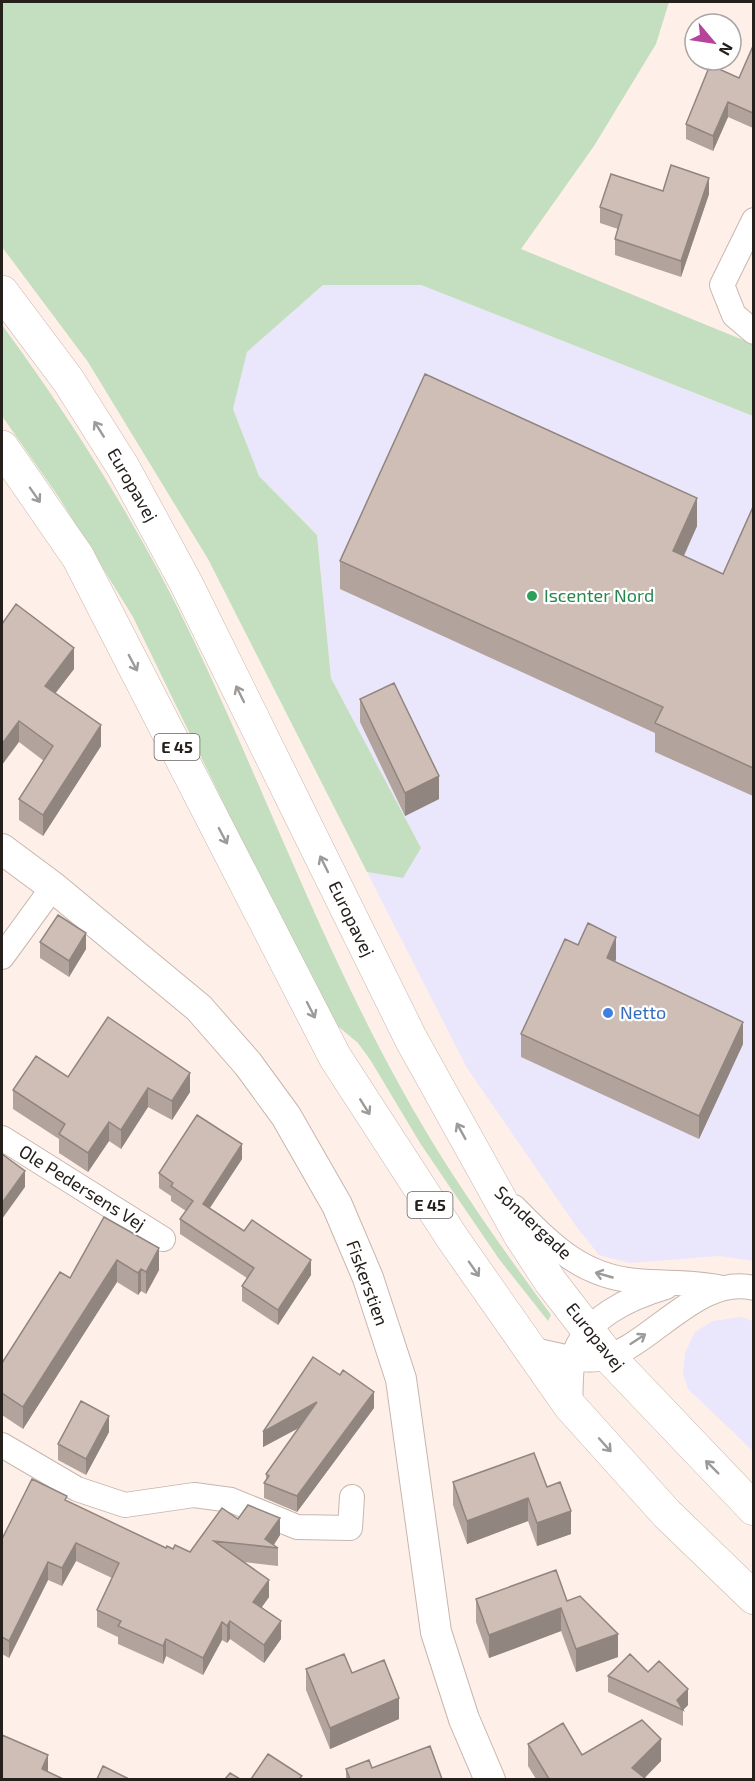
<svg xmlns="http://www.w3.org/2000/svg" width="755" height="1781" font-family="'Exo 2',sans-serif">
  <rect width="100%" height="100%" fill="#fef0e9"/>
  <!-- commercial -->
  <path fill="#eae6fc" d="M 323,285 L 421,285 L 753,416 L 753,1261 L 719,1256 L 630,1263 L 599,1255 L 576,1226 L 467,1068 L 367,872 L 402,878 L 421,848 L 331,678 L 317,535 L 259,476 L 233,409 L 247,352 Z
    M 741,1317 L 753,1321 L 753,1451 L 688,1389 L 683,1374 L 685,1353 L 695,1332 L 713,1321 Z"/>
  <!-- green -->
  <path fill="#c4dfc0" d="M 2,2 L 669,2 L 656,44 L 594,146 L 521,249 L 753,344 L 753,416 L 421,285 L 323,285 L 247,352 L 233,409 L 259,476 L 317,535 L 331,678 L 421,848 L 403,878 L 367,872 L 208,559 L 88,362 L 2,247 Z
    M 2,325 C 75,424 141,530 194,641 C 264,789 321,943 400,1086 C 444,1167 497,1241 551,1315 L 548,1321 L 499,1259 L 458,1199 L 420,1143 L 371,1061 L 358,1043 L 334,1023 L 314,989 L 133,617 L 60,499 L 2,416 Z"/>
  <g fill="none" stroke-linecap="round" stroke-linejoin="round">
    <defs>
      <path id="minor" d="M 754,220 L 722,285 L 734,315 L 754,332
        M 2,957 L 53,887
        M 2,1138 L 163,1239
        M 514,1207 C 551,1244 580,1276 636,1281 C 665,1284 693,1281 722,1288
        M 530,1349 C 551,1353 577,1362 598,1359 C 647,1352 697,1273 754,1288
        M 570,1406 C 571,1391 570,1374 573,1359 C 582,1319 631,1297 666,1287
        M 2,1445 L 77,1489 L 125,1505 L 194,1495 L 231,1500 L 297,1527 L 350,1528 L 352,1497"/>
      <path id="tertiary" d="M 2,849 L 53,887 L 199,1008 L 248,1064 L 286,1116 L 337,1205 L 368,1278 L 401,1379 L 436,1632 L 464,1719 L 490,1780"/>
      <path id="primary" d="M 2,292 L 68,380 L 123,467 L 186,583 L 411,1039 L 520,1235 L 550,1281 L 608,1356 L 754,1509
        M 2,447 L 78,557 L 335,1057 L 453,1239 L 570,1406 L 667,1514 L 754,1598"/>
    </defs>
    <!-- minor casing -->
    <use href="#minor" stroke="#c7b6ad" stroke-width="26"/>
    <!-- tertiary casing -->
    <use href="#tertiary" stroke="#c7b6ad" stroke-width="32"/>
    <!-- primary casing -->
    <use href="#primary" stroke="#c7b6ad" stroke-width="34"/>
    <!-- minor -->
    <use href="#minor" stroke="#fff" stroke-width="24"/>
    <!-- tertiary -->
    <use href="#tertiary" stroke="#fff" stroke-width="30"/>
    <!-- primary -->
    <use href="#primary" stroke="#fff" stroke-width="33"/>
  </g>
  <!-- wall -->
  <path fill="#b2a39c" d="M 753,46 L 753,128 L 728,117 L 713,151 L 686,139 L 686,124 L 739,78 Z
    M 663,191 L 709,194 L 681,277 L 615,255 L 615,239 L 618,229 L 600,223 L 600,207 Z
    M 753,507 L 753,796 L 655,752 L 655,733 L 340,589 L 340,561 L 697,526 L 684,556 L 723,574 Z
    M 2,624 L 74,669 L 55,693 L 101,746 L 43,836 L 19,820 L 19,799 L 44,761 L 19,742 Z
    M 360,699 L 439,799 L 405,816 L 360,722 Z
    M 40,942 L 86,949 L 69,977 L 40,958 Z
    M 578,945 L 616,959 L 615,962 L 743,1044 L 699,1139 L 521,1057 L 521,1034 Z
    M 68,1077 L 190,1092 L 172,1120 L 148,1107 L 121,1149 L 109,1141 L 88,1172 L 59,1153 L 59,1139 L 13,1109 L 13,1090 Z
    M 242,1159 L 210,1208 L 311,1275 L 278,1325 L 242,1301 L 242,1286 L 247,1278 L 180,1234 L 180,1219 L 186,1211 L 171,1201 L 171,1196 L 159,1188 L 159,1173 Z
    M 104,1217 L 159,1270 L 146,1294 L 141,1291 L 138,1295 L 117,1282 L 23,1429 L 2,1415 L 2,1363 L 70,1278 Z
    M 374,1408 L 297,1512 L 264,1498 L 264,1483 L 266,1480 L 266,1474 L 299,1428 L 263,1447 L 263,1432 Z
    M 109,1432 L 86,1475 L 58,1460 L 58,1444 Z
    M 453,1482 L 547,1487 L 571,1534 L 537,1546 L 528,1521 L 467,1544 L 453,1505 Z
    M 67,1501 L 166,1548 L 190,1552 L 238,1519 L 280,1535 L 274,1545 L 278,1548 L 278,1566 L 244,1562 L 269,1597 L 262,1607 L 281,1639 L 264,1663 L 230,1639 L 227,1643 L 222,1640 L 203,1675 L 166,1656 L 163,1664 L 118,1644 L 118,1637 L 97,1627 L 97,1610 L 112,1578 L 76,1561 L 62,1586 L 48,1580 L 9,1658 L 2,1654 L 2,1539 Z
    M 476,1599 L 567,1601 L 618,1657 L 576,1672 L 561,1631 L 489,1658 L 476,1622 Z
    M 306,1669 L 352,1673 L 399,1719 L 330,1749 L 306,1690 Z
    M 648,1672 L 688,1705 L 683,1710 L 683,1726 L 608,1692 L 608,1676 Z
    M 528,1744 L 582,1755 L 661,1761 L 645,1778 L 646,1779 L 536,1779 L 528,1766 Z
    M 372,1768 L 442,1779 L 346,1779 L 346,1769 Z"/>
  <!-- shaded-wall -->
  <path fill="#91857f" d="M 728,102 L 728,117 L 713,151 L 713,136 Z
    M 709,178 L 709,194 L 681,277 L 681,261 Z
    M 697,498 L 697,526 L 673,579 L 673,551 Z
    M 74,648 L 74,669 L 45,707 L 45,686 Z
    M 19,721 L 19,742 L 2,765 L 2,744 Z
    M 101,725 L 101,746 L 43,836 L 43,815 Z
    M 439,776 L 439,799 L 405,816 L 405,793 Z
    M 86,933 L 86,949 L 69,977 L 69,961 Z
    M 616,937 L 616,959 L 607,981 L 607,958 Z
    M 743,1022 L 743,1044 L 699,1139 L 699,1116 Z
    M 190,1073 L 190,1092 L 172,1120 L 172,1101 Z
    M 148,1088 L 148,1107 L 121,1149 L 121,1130 Z
    M 109,1122 L 109,1141 L 88,1172 L 88,1153 Z
    M 242,1144 L 242,1159 L 203,1218 L 203,1204 Z
    M 25,1171 L 25,1187 L 2,1219 L 2,1203 Z
    M 159,1248 L 159,1270 L 146,1294 L 146,1272 Z
    M 117,1260 L 117,1282 L 23,1429 L 23,1407 Z
    M 311,1260 L 311,1275 L 278,1325 L 278,1310 Z
    M 141,1269 L 141,1291 L 138,1295 L 138,1273 Z
    M 374,1392 L 374,1408 L 297,1512 L 297,1496 Z
    M 317,1402 L 317,1418 L 263,1447 L 263,1432 Z
    M 109,1416 L 109,1432 L 86,1475 L 86,1459 Z
    M 528,1498 L 528,1521 L 467,1544 L 467,1521 Z
    M 571,1511 L 571,1534 L 537,1546 L 537,1523 Z
    M 280,1518 L 280,1535 L 272,1547 L 265,1539 Z
    M 76,1543 L 76,1561 L 62,1586 L 62,1568 Z
    M 48,1562 L 48,1580 L 9,1658 L 9,1641 Z
    M 269,1580 L 269,1597 L 253,1619 L 253,1602 Z
    M 561,1608 L 561,1631 L 489,1658 L 489,1635 Z
    M 230,1621 L 230,1639 L 227,1643 L 227,1626 Z
    M 281,1621 L 281,1639 L 264,1663 L 264,1645 Z
    M 222,1622 L 222,1640 L 203,1675 L 203,1658 Z
    M 618,1634 L 618,1657 L 576,1672 L 576,1649 Z
    M 166,1639 L 166,1656 L 163,1664 L 163,1646 Z
    M 688,1689 L 688,1705 L 683,1710 L 677,1700 Z
    M 399,1698 L 399,1719 L 330,1749 L 330,1728 Z
    M 661,1739 L 661,1761 L 643,1779 L 632,1768 Z
    M 48,1755 L 48,1771 L 44,1779 L 42,1769 Z"/>
  <!-- building -->
  <path fill="#cfbeb5" stroke="#91857f" stroke-width="1.5" d="M 753,46 L 753,113 L 728,102 L 713,136 L 686,124 L 710,65 L 739,78 Z
    M 671,165 L 709,178 L 681,261 L 615,239 L 622,215 L 600,207 L 611,174 L 663,191 Z
    M 425,374 L 697,498 L 673,551 L 723,574 L 753,507 L 753,768 L 655,723 L 663,707 L 340,561 Z
    M 16,604 L 74,648 L 45,686 L 101,725 L 43,815 L 19,799 L 53,746 L 19,721 L 2,744 L 2,624 Z
    M 394,683 L 439,776 L 405,793 L 360,699 Z
    M 58,915 L 86,933 L 69,961 L 40,942 Z
    M 588,923 L 616,937 L 607,958 L 743,1022 L 699,1116 L 521,1034 L 565,939 L 578,945 Z
    M 108,1017 L 190,1073 L 172,1101 L 148,1088 L 121,1130 L 109,1122 L 88,1153 L 59,1134 L 65,1124 L 13,1090 L 36,1056 L 68,1077 Z
    M 197,1115 L 242,1144 L 203,1204 L 244,1231 L 252,1220 L 311,1260 L 278,1310 L 242,1286 L 254,1268 L 180,1219 L 193,1201 L 171,1186 L 173,1183 L 159,1173 Z
    M 2,1154 L 25,1171 L 2,1203 Z
    M 104,1217 L 159,1248 L 146,1272 L 141,1269 L 138,1273 L 117,1260 L 23,1407 L 2,1393 L 2,1363 L 60,1272 L 70,1278 Z
    M 313,1357 L 340,1375 L 343,1370 L 374,1392 L 297,1496 L 264,1483 L 269,1476 L 266,1474 L 317,1402 L 263,1432 Z
    M 81,1401 L 109,1416 L 86,1459 L 58,1444 Z
    M 534,1453 L 547,1487 L 560,1482 L 571,1511 L 537,1523 L 528,1498 L 467,1521 L 453,1482 Z
    M 32,1479 L 67,1496 L 65,1500 L 166,1548 L 167,1546 L 173,1549 L 175,1545 L 190,1552 L 222,1508 L 238,1519 L 248,1505 L 280,1518 L 265,1539 L 278,1548 L 214,1541 L 269,1580 L 253,1602 L 281,1621 L 264,1645 L 230,1621 L 227,1626 L 222,1622 L 203,1658 L 166,1639 L 163,1646 L 118,1626 L 121,1621 L 97,1610 L 119,1563 L 76,1543 L 62,1568 L 48,1562 L 9,1641 L 2,1637 L 2,1539 Z
    M 556,1570 L 567,1601 L 580,1596 L 618,1634 L 576,1649 L 561,1608 L 489,1635 L 476,1599 Z
    M 344,1654 L 352,1673 L 384,1660 L 399,1698 L 330,1728 L 306,1669 Z
    M 630,1654 L 648,1672 L 659,1661 L 688,1689 L 677,1700 L 683,1710 L 608,1676 Z
    M 642,1720 L 661,1739 L 632,1768 L 646,1779 L 549,1779 L 528,1744 L 563,1723 L 582,1755 Z
    M 2,1735 L 48,1755 L 42,1769 L 63,1779 L 2,1779 Z
    M 430,1746 L 442,1779 L 350,1779 L 346,1769 L 369,1760 L 372,1768 Z
    M 268,1754 L 302,1776 L 299,1779 L 251,1779 Z
    M 103,1766 L 127,1778 L 126,1779 L 97,1779 Z
    M 230,1773 L 240,1779 L 225,1779 Z"/>
  <!-- one-way arrows -->
  <defs><path id="oneway-shaft" d="M-6 0H5M1.5-3L5.5 0L1.5 3" fill="none" stroke-width="1.6" stroke-linecap="round" stroke-linejoin="round" transform="scale(1.5)"/></defs>
  <g stroke="#9d9b99">
    <use href="#oneway-shaft" transform="translate(99 429) rotate(-122)"/>
    <use href="#oneway-shaft" transform="translate(35 495) rotate(55)"/>
    <use href="#oneway-shaft" transform="translate(133 663) rotate(62)"/>
    <use href="#oneway-shaft" transform="translate(240 694) rotate(-116)"/>
    <use href="#oneway-shaft" transform="translate(223 836) rotate(62)"/>
    <use href="#oneway-shaft" transform="translate(324 864) rotate(-116)"/>
    <use href="#oneway-shaft" transform="translate(311 1010) rotate(63)"/>
    <use href="#oneway-shaft" transform="translate(365 1107) rotate(58)"/>
    <use href="#oneway-shaft" transform="translate(461 1131) rotate(-119)"/>
    <use href="#oneway-shaft" transform="translate(474 1269) rotate(55)"/>
    <use href="#oneway-shaft" transform="translate(604 1275) rotate(-164)"/>
    <use href="#oneway-shaft" transform="translate(638 1339) rotate(-33)"/>
    <use href="#oneway-shaft" transform="translate(605 1445) rotate(48)"/>
    <use href="#oneway-shaft" transform="translate(712 1467) rotate(-135)"/>
  </g>
  <!-- markers -->
  <circle fill="#2e9e5b" stroke="#fff" stroke-width="2" cx="532" cy="596" r="6"/>
  <circle fill="#3f7fe0" stroke="#fff" stroke-width="2" cx="608" cy="1013" r="6"/>
  <g text-anchor="middle" stroke-width="4.5" stroke-linejoin="round" paint-order="stroke">
    <!-- shield labels -->
    <g fill="#fff" stroke="#676361" stroke-width="1.5">
      <rect x="154.5" y="734" width="45" height="26" rx="4.5"/>
      <rect x="407.5" y="1192" width="45" height="26" rx="4.5"/>
    </g>
    <g font-size="16" font-weight="bold" fill="#26201d">
      <text x="177" y="753">E 45</text>
      <text x="430" y="1211">E 45</text>
    </g>
    <!-- street labels -->
    <g font-size="18" fill="#26201d" stroke="#fff">
      <text transform="translate(132 485) rotate(60)" y="6">Europavej</text>
      <text transform="translate(351 919) rotate(64)" y="6">Europavej</text>
      <text transform="translate(82 1188) rotate(32)" y="6">Ole Pedersens Vej</text>
      <text transform="translate(533 1223) rotate(43)" y="6">Søndergade</text>
      <text transform="translate(367 1283) rotate(70)" y="6">Fiskerstien</text>
      <text transform="translate(595 1337) rotate(51)" y="6">Europavej</text>
    </g>
    <!-- leisure labels -->
    <g font-size="18" fill="#27864d" stroke="#fff" text-anchor="start">
      <text x="544" y="602">Iscenter Nord</text>
    </g>
    <!-- shop labels -->
    <g font-size="18" fill="#366cbe" stroke="#fff" text-anchor="start">
      <text x="620" y="1019">Netto</text>
    </g>
  </g>
  <!-- border -->
  <rect width="755" height="1781" fill="none" stroke="#26201d" stroke-width="6"/>
  <!-- north arrow -->
  <g transform="translate(713 42) rotate(119)"><circle r="28" fill="#ffffff" stroke="#a8a6a5" stroke-width="1.5"/>
  <path d="M0-4.5L10 22L0 15L-10 22Z" fill="#b7439b"/>
  <text y="-9" font-size="16" font-weight="bold" text-anchor="middle" fill="#26201d">N</text>
  </g>
</svg>
